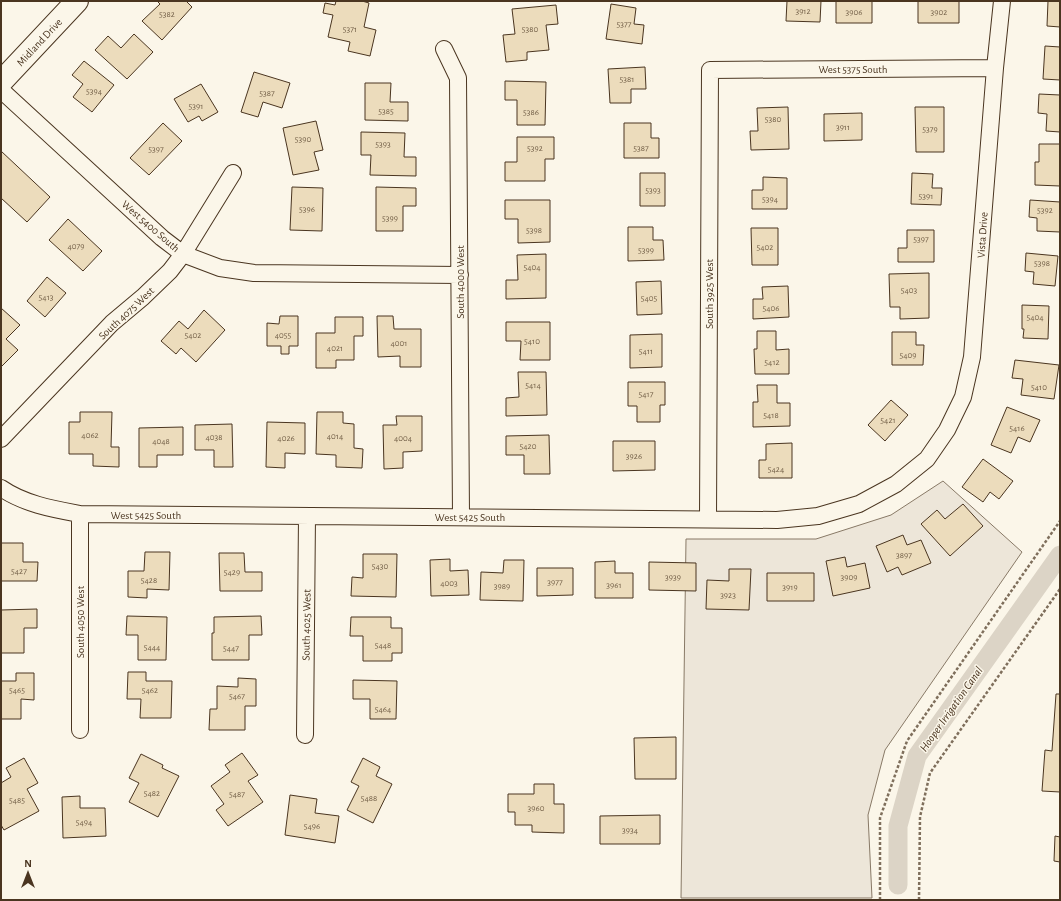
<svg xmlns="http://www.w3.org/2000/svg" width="1061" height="901" font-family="'Alegreya Sans',sans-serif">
  <rect width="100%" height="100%" fill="#fbf6e9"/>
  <!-- green -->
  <path fill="#ede6d9" stroke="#887966" d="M 943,481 L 1022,552 L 885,750 L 868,815 L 872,898 L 681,898 L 686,539 L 816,539 L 891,515 Z"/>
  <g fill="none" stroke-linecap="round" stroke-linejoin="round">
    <!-- canal -->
    <path stroke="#dcd4c6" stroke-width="19" d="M 898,885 L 898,826 L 917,756 L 1060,555"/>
  </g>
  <!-- building -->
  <path fill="#ecdcbc" stroke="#4a3520" d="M 157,1 L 186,1 L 192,7 L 162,40 L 142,21 L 160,4 Z
    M 336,1 L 362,1 L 369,3 L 364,27 L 376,30 L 370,56 L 348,51 L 350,42 L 328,37 L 333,15 L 323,13 L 325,3 L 335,5 Z
    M 787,1 L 821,1 L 820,22 L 786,21 Z
    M 836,1 L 872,1 L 872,23 L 836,23 Z
    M 918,1 L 959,1 L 959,23 L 918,23 Z
    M 1048,1 L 1060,1 L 1060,27 L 1047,26 Z
    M 611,4 L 636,8 L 634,24 L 644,25 L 642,44 L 606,39 Z
    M 556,5 L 558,24 L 546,25 L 549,50 L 527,52 L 527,60 L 506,62 L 503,35 L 515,34 L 512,9 Z
    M 134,34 L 153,52 L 127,79 L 95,50 L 108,36 L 121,48 Z
    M 1045,46 L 1060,47 L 1060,80 L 1043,79 Z
    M 84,61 L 114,85 L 92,112 L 73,97 L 83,84 L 72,75 Z
    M 645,67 L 646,89 L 631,89 L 631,103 L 610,103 L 608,69 Z
    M 254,72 L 290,83 L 282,108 L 263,102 L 258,117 L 241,112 Z
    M 505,81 L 546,82 L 545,125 L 517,125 L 517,100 L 505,100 Z
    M 365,83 L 391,83 L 390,102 L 408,102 L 408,121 L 365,120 Z
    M 201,84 L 218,112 L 202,121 L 199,116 L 188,122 L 174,99 Z
    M 1039,94 L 1060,95 L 1060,132 L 1046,131 L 1047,114 L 1038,113 Z
    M 788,107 L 789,149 L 751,150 L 750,131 L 758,131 L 757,108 Z
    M 915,107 L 944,107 L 944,152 L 916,152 Z
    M 862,113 L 862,140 L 824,141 L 824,114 Z
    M 316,121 L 323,150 L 314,152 L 319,170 L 293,175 L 283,128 Z
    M 163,123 L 182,141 L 149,175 L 130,158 Z
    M 624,123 L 651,123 L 651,138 L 659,138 L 659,158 L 624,158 Z
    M 361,132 L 405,133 L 404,157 L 416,157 L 416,176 L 370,175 L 371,155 L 361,155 Z
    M 517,137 L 554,137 L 554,159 L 545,159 L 545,181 L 505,181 L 505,162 L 517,162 Z
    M 1039,144 L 1060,144 L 1060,186 L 1035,185 L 1035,162 L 1039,162 Z
    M 1,151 L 50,197 L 27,222 L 1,198 Z
    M 640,173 L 665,173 L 665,206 L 640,206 Z
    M 912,173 L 933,174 L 932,188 L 942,188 L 941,205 L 911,204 Z
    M 763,177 L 787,178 L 787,209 L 752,209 L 752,190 L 763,190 Z
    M 292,187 L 323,188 L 322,231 L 290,230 Z
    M 376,187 L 416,188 L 416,206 L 403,206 L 403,231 L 376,231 Z
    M 505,200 L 550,200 L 550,242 L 518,243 L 518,219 L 505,219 Z
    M 1030,200 L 1060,202 L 1060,232 L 1037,231 L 1037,218 L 1029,217 Z
    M 68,219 L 102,251 L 83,271 L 49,240 Z
    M 628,227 L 653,227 L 653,240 L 663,240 L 664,260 L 628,261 Z
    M 751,228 L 778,228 L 778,265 L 752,265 Z
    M 907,230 L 934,230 L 934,262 L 898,262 L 898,248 L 907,248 Z
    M 1026,253 L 1058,256 L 1055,286 L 1033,284 L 1034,272 L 1025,271 Z
    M 546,254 L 546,298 L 506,299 L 506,280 L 518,280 L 517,255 Z
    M 929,273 L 929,318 L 900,319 L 900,307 L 890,307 L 889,274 Z
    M 47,277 L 66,293 L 45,317 L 27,301 Z
    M 661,281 L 662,314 L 637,315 L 636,282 Z
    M 788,286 L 789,317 L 753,319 L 753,299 L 763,299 L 762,287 Z
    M 1022,305 L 1049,306 L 1048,339 L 1023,338 L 1024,329 L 1022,329 Z
    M 1,308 L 20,325 L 6,339 L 18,350 L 1,367 Z
    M 204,310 L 225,330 L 196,362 L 181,348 L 176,354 L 161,341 L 179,321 L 188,329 Z
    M 280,316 L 298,316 L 298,346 L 289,346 L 289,354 L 281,354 L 281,346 L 267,346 L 267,323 L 279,324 Z
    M 377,316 L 393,316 L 394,329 L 421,329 L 421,367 L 400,367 L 400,356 L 378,357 Z
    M 335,317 L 363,317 L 363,336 L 354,336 L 354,360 L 336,360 L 336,368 L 316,368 L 316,333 L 335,333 Z
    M 506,322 L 550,322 L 550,360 L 520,360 L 521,341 L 506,341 Z
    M 757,331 L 776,331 L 776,350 L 789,349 L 789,374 L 755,374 L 754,349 L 757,349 Z
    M 892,332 L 916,332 L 916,345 L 924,345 L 923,365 L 892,365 Z
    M 662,334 L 662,367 L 630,368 L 630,335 Z
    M 1015,360 L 1059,365 L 1054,399 L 1021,395 L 1023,379 L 1012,378 Z
    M 518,372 L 546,372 L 547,415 L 506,416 L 506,398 L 519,397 Z
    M 628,382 L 665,382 L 665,405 L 660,405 L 660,422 L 637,422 L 637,406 L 628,406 Z
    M 757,385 L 777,385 L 777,403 L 790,403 L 790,426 L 753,427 L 753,402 L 758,402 Z
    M 891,400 L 908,415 L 885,441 L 868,425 Z
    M 1007,407 L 1040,420 L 1030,442 L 1018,437 L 1011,453 L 991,445 Z
    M 80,412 L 112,412 L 111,447 L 119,447 L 119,467 L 93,466 L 93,454 L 69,454 L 69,422 L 80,422 Z
    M 317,412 L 343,412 L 343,423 L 354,424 L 354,448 L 363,449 L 362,468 L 336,467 L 336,455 L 316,454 Z
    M 396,416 L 422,416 L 422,451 L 403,452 L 403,468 L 384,469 L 383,425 L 397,425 Z
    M 267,422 L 305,423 L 305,454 L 285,453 L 285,468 L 266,467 Z
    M 232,424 L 233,467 L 214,467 L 214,450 L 195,450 L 195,425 Z
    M 183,427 L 183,455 L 157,455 L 157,467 L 139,467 L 139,428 Z
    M 549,435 L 550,474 L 524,474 L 524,455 L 506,455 L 506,436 Z
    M 613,441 L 655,441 L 655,470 L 613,471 Z
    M 792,443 L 792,478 L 759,478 L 759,460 L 766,460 L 766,444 Z
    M 983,459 L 1013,481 L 999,499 L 990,492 L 983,502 L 962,487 Z
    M 963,504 L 983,526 L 950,556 L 921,524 L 937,510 L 945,519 Z
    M 903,535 L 907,545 L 921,540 L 931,563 L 902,575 L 898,567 L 887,572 L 876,546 Z
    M 1,543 L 23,543 L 23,562 L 38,562 L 37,581 L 1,581 Z
    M 145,552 L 170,552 L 169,590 L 147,589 L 147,598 L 128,597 L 128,571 L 144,571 Z
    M 219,553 L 244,553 L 245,572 L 262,572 L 262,591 L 220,591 Z
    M 363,554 L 397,554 L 396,597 L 351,596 L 352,577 L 363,578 Z
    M 845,557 L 847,567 L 865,563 L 870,588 L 833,596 L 826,561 Z
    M 450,559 L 450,571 L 468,570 L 469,595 L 431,596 L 430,560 Z
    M 504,560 L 524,560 L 523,601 L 480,600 L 481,572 L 503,573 Z
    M 615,561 L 615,573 L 633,573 L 633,598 L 595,598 L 595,562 Z
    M 649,562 L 696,563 L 696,591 L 649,590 Z
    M 537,568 L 573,568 L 573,595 L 537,596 Z
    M 729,569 L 751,569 L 749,610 L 706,609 L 707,580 L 729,581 Z
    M 767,573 L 814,573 L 814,601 L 767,601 Z
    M 37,609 L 37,628 L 24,628 L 24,653 L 1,653 L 1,610 Z
    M 127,616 L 167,617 L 166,660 L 138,660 L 138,635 L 126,635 Z
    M 261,616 L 262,635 L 249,635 L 249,660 L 212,660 L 212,633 L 214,633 L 214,617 Z
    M 351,617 L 391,617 L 391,628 L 402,628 L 402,653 L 392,653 L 392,661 L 363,661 L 363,636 L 350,636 Z
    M 128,672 L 146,672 L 146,681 L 172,681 L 171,718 L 140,718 L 141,699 L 127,699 Z
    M 16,673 L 34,673 L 34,700 L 21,699 L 21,719 L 1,719 L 1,681 L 16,681 Z
    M 238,678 L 256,679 L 256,706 L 245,706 L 245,730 L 209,730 L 210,709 L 217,709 L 217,686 L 238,687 Z
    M 353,680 L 397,681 L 396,719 L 370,719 L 370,699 L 353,699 Z
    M 1056,694 L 1060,694 L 1060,792 L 1042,791 L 1045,750 L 1052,751 Z
    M 676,737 L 676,779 L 635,779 L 634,738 Z
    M 242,753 L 258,775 L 248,781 L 263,802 L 228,826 L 216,810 L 224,804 L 211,786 L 230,772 L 225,765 Z
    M 141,754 L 163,765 L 162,768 L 179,776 L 158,817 L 129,802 L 139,783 L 129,778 Z
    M 24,758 L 38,783 L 27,789 L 39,811 L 4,830 L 1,825 L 1,783 L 11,777 L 6,768 Z
    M 363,758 L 380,767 L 376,776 L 392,784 L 373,823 L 347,810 L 359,786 L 351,782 Z
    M 534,784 L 554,784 L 554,804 L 564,804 L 564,833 L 532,832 L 532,825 L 515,825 L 515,812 L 508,812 L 508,794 L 534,794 Z
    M 290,795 L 317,799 L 315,813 L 339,816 L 335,843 L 285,835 Z
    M 80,796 L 80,808 L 105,808 L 106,836 L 63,838 L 62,797 Z
    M 660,815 L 660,844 L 600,844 L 600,816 Z
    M 1055,836 L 1060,837 L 1060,862 L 1054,861 Z"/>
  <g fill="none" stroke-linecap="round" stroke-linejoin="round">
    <defs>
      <path id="street" d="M 444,49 L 458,78 L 461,517
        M 1,90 L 162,238 L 183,254 L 220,268 L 254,273 L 460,275
        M 1,439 L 112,323 L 143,297 L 170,271 L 183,254 L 233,173
        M 1,488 C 24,504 53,509 80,514 L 777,520 L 818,516 L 859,504 L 896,484 L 927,459 L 947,430 L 963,397 L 972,357 L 995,68 L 1002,1
        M 708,519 L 710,70 L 995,68
        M 80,730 L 80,514
        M 305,735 L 307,516"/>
      <path id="secondary" d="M 1,82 L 77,1"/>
    </defs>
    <!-- street casing -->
    <use href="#street" stroke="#4a3520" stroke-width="18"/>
    <!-- secondary casing -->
    <use href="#secondary" stroke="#4a3520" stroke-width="24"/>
    <!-- path -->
    <path stroke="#7f6f5c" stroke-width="2.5" stroke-dasharray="3 2" stroke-linecap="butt" d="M 880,900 L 880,818 L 907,741 L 1060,521
      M 919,900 L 920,817 L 930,773 L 1060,589"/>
    <!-- street -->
    <use href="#street" stroke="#fbf6e9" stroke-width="16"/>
    <!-- secondary -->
    <use href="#secondary" stroke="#fbf6e9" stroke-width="22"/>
  </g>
  <g text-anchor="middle" stroke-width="3" stroke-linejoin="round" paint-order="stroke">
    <!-- number labels -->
    <g font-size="9" fill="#725f47">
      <text x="803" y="14">3912</text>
      <text x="854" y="15">3906</text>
      <text x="939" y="15">3902</text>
      <text x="167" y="17">5382</text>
      <text x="624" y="27">5377</text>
      <text x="350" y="32">5371</text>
      <text x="530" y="32">5380</text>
      <text x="627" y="82">5381</text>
      <text x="94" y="94">5394</text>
      <text x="267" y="96">5387</text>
      <text x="196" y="109">5391</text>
      <text x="386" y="114">5385</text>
      <text x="531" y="115">5386</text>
      <text x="773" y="122">5380</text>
      <text x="843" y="130">3911</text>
      <text x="930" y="132">5379</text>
      <text x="303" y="142">5390</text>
      <text x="383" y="147">5393</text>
      <text x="535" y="151">5392</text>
      <text x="641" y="151">5387</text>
      <text x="156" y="152">5397</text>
      <text x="653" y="193">5393</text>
      <text x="926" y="199">5391</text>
      <text x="770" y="202">5394</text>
      <text x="307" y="212">5396</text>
      <text x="1045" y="213">5392</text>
      <text x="390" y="221">5399</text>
      <text x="534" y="233">5398</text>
      <text x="921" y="242">5397</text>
      <text x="76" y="249">4079</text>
      <text x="765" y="250">5402</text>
      <text x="646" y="253">5399</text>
      <text x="1042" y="266">5398</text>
      <text x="532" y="270">5404</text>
      <text x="909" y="293">5403</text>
      <text x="46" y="300">5413</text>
      <text x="649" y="301">5405</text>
      <text x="771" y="311">5406</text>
      <text x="1035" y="320">5404</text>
      <text x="193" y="338">5402</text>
      <text x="283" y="338">4055</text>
      <text x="532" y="344">5410</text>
      <text x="399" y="346">4001</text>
      <text x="335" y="351">4021</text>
      <text x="646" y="354">5411</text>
      <text x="908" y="358">5409</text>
      <text x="772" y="365">5412</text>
      <text x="533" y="388">5414</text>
      <text x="1039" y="390">5410</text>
      <text x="646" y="397">5417</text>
      <text x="771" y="418">5418</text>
      <text x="888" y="423">5421</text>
      <text x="1017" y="431">5416</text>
      <text x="90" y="438">4062</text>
      <text x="335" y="439">4014</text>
      <text x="214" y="440">4038</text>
      <text x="286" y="441">4026</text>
      <text x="403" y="441">4004</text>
      <text x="161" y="444">4048</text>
      <text x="528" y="449">5420</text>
      <text x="634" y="459">3926</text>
      <text x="776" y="472">5424</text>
      <text x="904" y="558">3897</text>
      <text x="380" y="569">5430</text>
      <text x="19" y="574">5427</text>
      <text x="232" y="575">5429</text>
      <text x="673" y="580">3939</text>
      <text x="849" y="580">3909</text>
      <text x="149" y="583">5428</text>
      <text x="555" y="585">3977</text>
      <text x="449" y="586">4003</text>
      <text x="614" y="588">3961</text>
      <text x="502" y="589">3989</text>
      <text x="790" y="590">3919</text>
      <text x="728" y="598">3923</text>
      <text x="383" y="648">5448</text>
      <text x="152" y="650">5444</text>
      <text x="231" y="651">5447</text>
      <text x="17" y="693">5465</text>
      <text x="150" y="693">5462</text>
      <text x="237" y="699">5467</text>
      <text x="383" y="712">5464</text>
      <text x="152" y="796">5482</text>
      <text x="237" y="797">5487</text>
      <text x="369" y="801">5488</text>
      <text x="17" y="803">5485</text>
      <text x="536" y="811">3960</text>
      <text x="84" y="825">5494</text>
      <text x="312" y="829">5496</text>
      <text x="630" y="833">3934</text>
    </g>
    <!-- street labels -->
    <g font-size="11" fill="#4a3520" stroke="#fbf6e9">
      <text transform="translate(39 42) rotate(-47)" y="4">Midland Drive</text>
      <text x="853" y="73">West 5375 South</text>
      <text transform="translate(151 226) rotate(41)" y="4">West 5400 South</text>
      <text transform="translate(982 235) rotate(-86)" y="4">Vista Drive</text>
      <text transform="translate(460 282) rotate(-90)" y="4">South 4000 West</text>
      <text transform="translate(709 294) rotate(-90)" y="4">South 3925 West</text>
      <text transform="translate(126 313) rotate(-43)" y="4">South 4075 West</text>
      <text x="146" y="519">West 5425 South</text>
      <text x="470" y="521">West 5425 South</text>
      <text transform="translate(80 622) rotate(-90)" y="4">South 4050 West</text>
      <text transform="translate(306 625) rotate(-89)" y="4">South 4025 West</text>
    </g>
    <!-- water labels -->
    <g font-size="12" font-style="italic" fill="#4a3520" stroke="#fbf6e9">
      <text transform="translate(951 709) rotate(-55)" y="4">Hooper Irrigation Canal</text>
    </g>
  </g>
  <!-- border -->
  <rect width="1061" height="901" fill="none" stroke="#4a3520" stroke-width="4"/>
  <!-- north arrow -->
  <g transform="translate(28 873)" stroke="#fbf6e9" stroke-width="3" paint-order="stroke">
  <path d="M0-3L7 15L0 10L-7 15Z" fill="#4a3520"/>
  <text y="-6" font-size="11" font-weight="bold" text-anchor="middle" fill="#4a3520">N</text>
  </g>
</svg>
